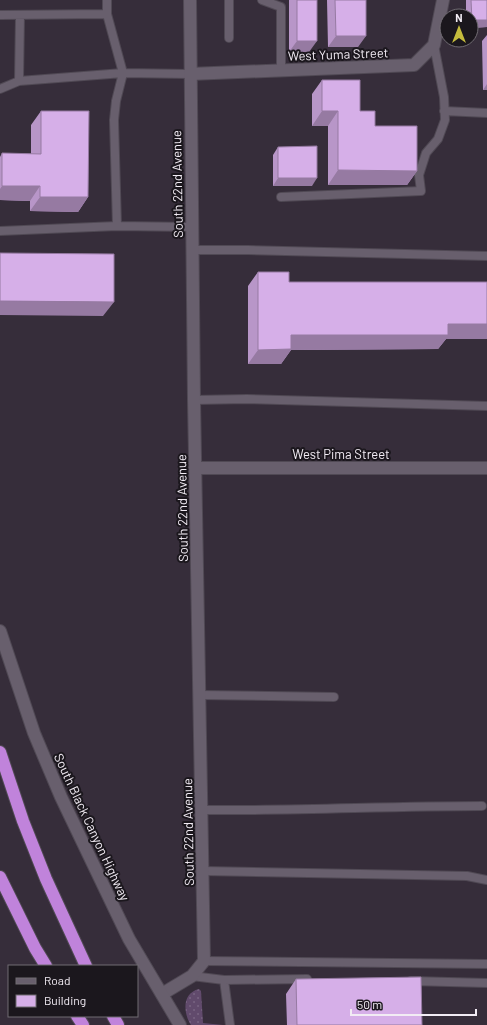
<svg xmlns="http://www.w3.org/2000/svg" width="487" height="1025" font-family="Barlow,sans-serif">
  <defs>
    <pattern id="grass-dots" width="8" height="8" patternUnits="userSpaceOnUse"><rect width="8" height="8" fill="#614a6c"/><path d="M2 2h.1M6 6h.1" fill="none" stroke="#786482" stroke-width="1.8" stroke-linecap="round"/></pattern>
  </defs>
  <rect width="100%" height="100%" fill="#362d3a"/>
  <!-- grass -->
  <path fill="url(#grass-dots)" d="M 199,989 L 201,991 L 203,1023 L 223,1025 L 191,1025 C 183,1013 182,993 199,989 Z"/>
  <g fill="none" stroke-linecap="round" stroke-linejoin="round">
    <defs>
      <path id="service" d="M 107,0 L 107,14
        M 262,0 L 281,7 L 281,70
        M 0,15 L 107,14 L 123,73 L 190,74
        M 229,38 L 229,0
        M 19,81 L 123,73 L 116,101 L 114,120 L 117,226 L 192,227
        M 0,89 L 19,81 L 20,15
        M 444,111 L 487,113
        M 281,197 L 421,191 L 419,175 L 426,153 L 438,139 L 445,120 L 444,97 L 434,45
        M 0,231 L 117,226
        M 192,250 L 248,250 L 487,256
        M 194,400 L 247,399 L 487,406
        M 200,695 L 334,697
        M 202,810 C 295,811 389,806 482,806
        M 203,871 L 467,876 L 487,880
        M 204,961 L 487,964
        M 192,976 L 224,980 L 307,979
        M 224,980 L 230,1025
        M 411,981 L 487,983"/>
      <path id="minor" d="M 190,74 L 414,65 L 434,45 L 443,0
        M 195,468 L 487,468
        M 162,994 L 192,976 L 204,961 L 194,400 L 190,0"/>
      <path id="secondary" d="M 0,631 L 34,733 L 61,797 L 129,939 L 180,1025"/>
      <path id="motorway" d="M 0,752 L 23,821 L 46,879 L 86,966
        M 0,877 L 35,948 L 46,966
        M 77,1016 L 83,1025
        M 113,1016 L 118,1025"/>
    </defs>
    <!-- service casing -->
    <use href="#service" stroke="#504954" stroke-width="10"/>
    <!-- minor casing -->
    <use href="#minor" stroke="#504954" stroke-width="14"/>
    <!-- secondary casing -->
    <use href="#secondary" stroke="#504954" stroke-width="14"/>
    <!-- motorway casing -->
    <use href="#motorway" stroke="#504954" stroke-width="14"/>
    <!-- service -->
    <use href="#service" stroke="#685f6d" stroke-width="8"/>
    <!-- minor -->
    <use href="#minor" stroke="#685f6d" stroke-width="12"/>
    <!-- secondary -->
    <use href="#secondary" stroke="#685f6d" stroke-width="12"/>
    <!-- motorway -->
    <use href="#motorway" stroke="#c083db" stroke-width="12"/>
  </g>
  <!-- wall -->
  <path fill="#b896c8" d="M 289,0 L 317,0 L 309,52 L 289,52 Z
    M 327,0 L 366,0 L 358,47 L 328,47 Z
    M 466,0 L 487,0 L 487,27 L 471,28 L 471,16 L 466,16 Z
    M 487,35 L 487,90 L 483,90 L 482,41 Z
    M 322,80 L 360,111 L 375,126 L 417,171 L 407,185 L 328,185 L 328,126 L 312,126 L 312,94 Z
    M 41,111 L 88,197 L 78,212 L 30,211 L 30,201 L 0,200 L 0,157 L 2,153 L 31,154 L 31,125 Z
    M 278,147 L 312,186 L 273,186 L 273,155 Z
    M 258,272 L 289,282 L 487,339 L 446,339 L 438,349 L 291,350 L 281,364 L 248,364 L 248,286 Z
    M 296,979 L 422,1025 L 287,1025 L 286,994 Z"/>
  <!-- shaded-wall -->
  <path fill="#967aa2" d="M 472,20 L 487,20 L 487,27 L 471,28 L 471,21 Z
    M 336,36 L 366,36 L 358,47 L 328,47 Z
    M 297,41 L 317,41 L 309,52 L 289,52 Z
    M 487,84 L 487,90 L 483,90 Z
    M 322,111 L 338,111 L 328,126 L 312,126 Z
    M 338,170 L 417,171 L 407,185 L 328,185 Z
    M 278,178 L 317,178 L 312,186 L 273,186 Z
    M 2,186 L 40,186 L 30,201 L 0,200 L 0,189 Z
    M 40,197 L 88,197 L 78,212 L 30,211 Z
    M 0,301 L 114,302 L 103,316 L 0,315 Z
    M 448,324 L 487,324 L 487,339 L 446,339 L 438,349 L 291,350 L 281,364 L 248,364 L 258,350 L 291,335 Z"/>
  <!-- building -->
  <path fill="#d6afe8" stroke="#967aa2" d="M 297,0 L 317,0 L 317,41 L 297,41 Z
    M 335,0 L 366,0 L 366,36 L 336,36 Z
    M 471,0 L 487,0 L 487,20 L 472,20 Z
    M 322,80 L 360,80 L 360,111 L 375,111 L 375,126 L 417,126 L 417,171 L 338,170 L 338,111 L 322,111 Z
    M 41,111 L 89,111 L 88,197 L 40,197 L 40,186 L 2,186 L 2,153 L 41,154 Z
    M 317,146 L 317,178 L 278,178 L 278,147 Z
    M 0,253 L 114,254 L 114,302 L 0,301 Z
    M 258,272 L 289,272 L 289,282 L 487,282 L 487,324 L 448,324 L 448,335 L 291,335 L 291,349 L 258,350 Z
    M 421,977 L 422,1025 L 297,1025 L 296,979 Z"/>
  <g text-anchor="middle" stroke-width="4" stroke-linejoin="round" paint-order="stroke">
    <!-- street labels -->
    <g font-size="13" fill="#f2ecf4" stroke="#1b171d">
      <text transform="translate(338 54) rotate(-2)" y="5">West Yuma Street</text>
      <text transform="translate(177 184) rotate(-91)" y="5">South 22nd Avenue</text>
      <text x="341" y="459">West Pima Street</text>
      <text transform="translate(182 508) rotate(-91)" y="5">South 22nd Avenue</text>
      <text transform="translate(92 827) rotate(65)" y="5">South Black Canyon Highway</text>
      <text transform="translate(188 832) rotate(-91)" y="5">South 22nd Avenue</text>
    </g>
  </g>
  <!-- legend -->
  <rect x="8" y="965" width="130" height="52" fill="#1b171d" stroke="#716c73"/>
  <rect x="16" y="978" width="20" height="6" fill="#685f6d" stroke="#716c73"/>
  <text x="44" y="985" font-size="12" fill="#f2ecf4">Road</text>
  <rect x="16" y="995" width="20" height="12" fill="#d6afe8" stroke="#716c73"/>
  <text x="44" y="1005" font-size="12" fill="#f2ecf4">Building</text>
  <!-- north arrow -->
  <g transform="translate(459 28)"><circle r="19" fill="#1b171d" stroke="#716c73"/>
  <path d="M0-3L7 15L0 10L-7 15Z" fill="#c5bc3d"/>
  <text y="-6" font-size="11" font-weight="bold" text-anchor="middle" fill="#f2ecf4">N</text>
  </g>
  <!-- scale -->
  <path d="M351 1009v6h125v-6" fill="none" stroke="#f2ecf4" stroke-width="2"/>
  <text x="357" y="1009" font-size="12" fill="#f2ecf4" stroke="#1b171d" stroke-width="3" paint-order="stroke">50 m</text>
</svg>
